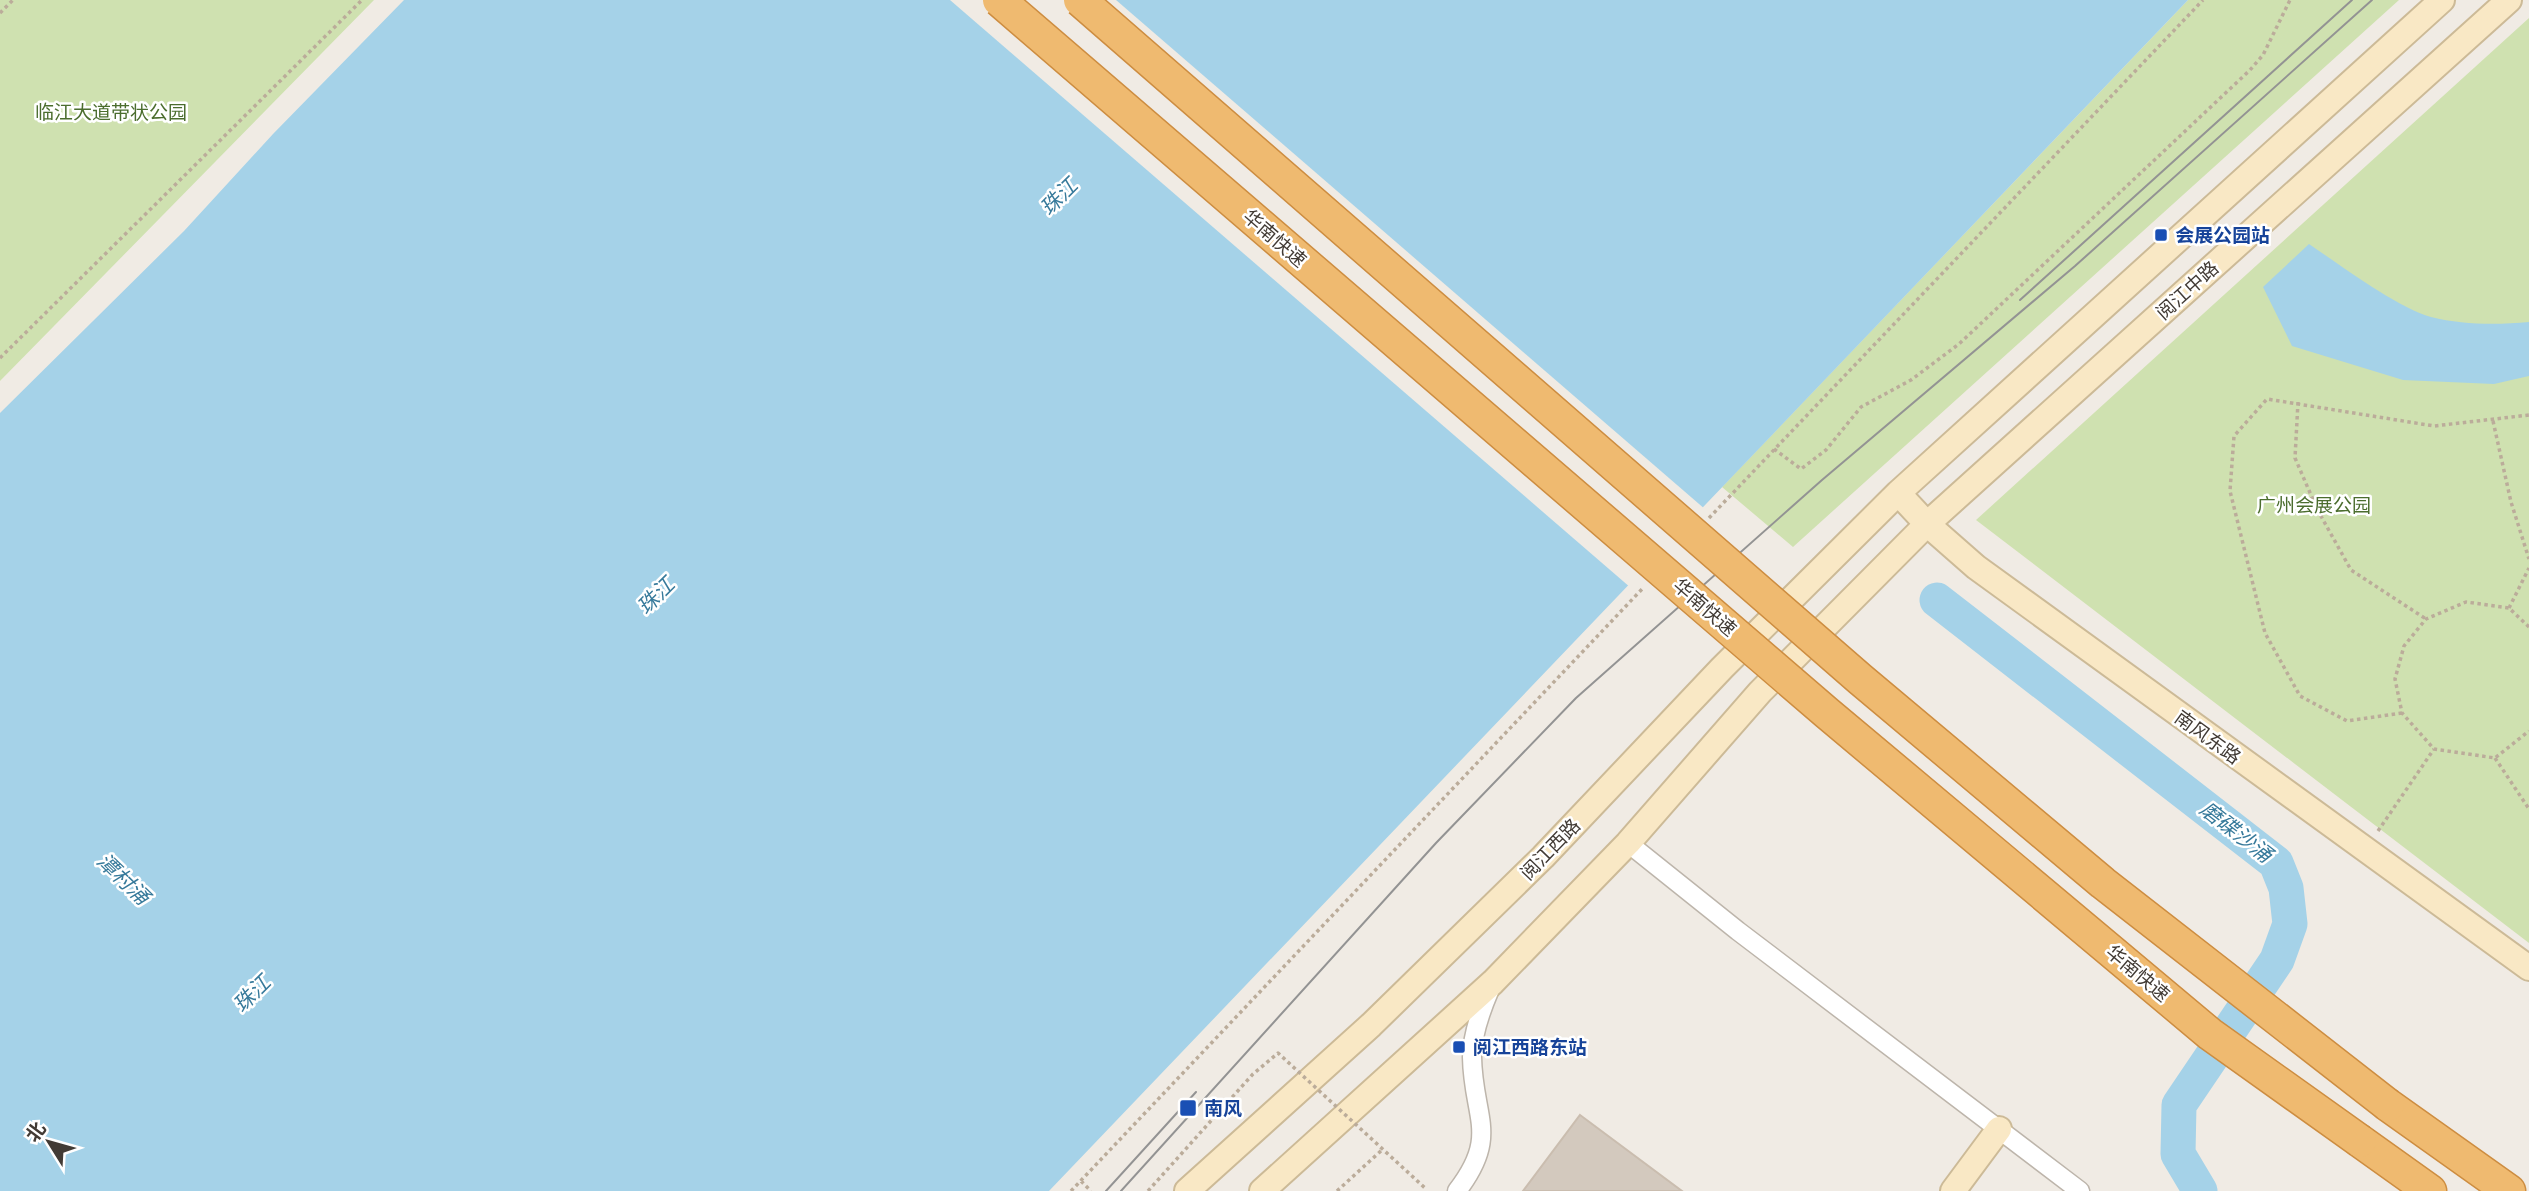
<svg xmlns="http://www.w3.org/2000/svg" width="2529" height="1191" font-family="Quicksand,'Noto Sans SC',sans-serif">
  <rect width="100%" height="100%" fill="#f0ebe4"/>
  <!-- green -->
  <path fill="#cfe1b0" d="M 0,0 L 374,0 L 0,381 Z
    M 2188,0 L 2399,0 L 1793,547 L 1722,487 Z
    M 2529,18 L 2529,943 L 1976,520 Z"/>
  <!-- water -->
  <path fill="#a5d2e8" d="M 404,0 L 2188,0 L 1049,1191 L 0,1191 L 0,413 L 184,231 L 273,134 Z
    M 2309,244 C 2340,265 2398,308 2431,317 C 2463,325 2497,325 2529,322 L 2529,376 L 2494,384 L 2403,380 L 2292,346 L 2263,287 Z"/>
  <!-- pier -->
  <path fill="#f0ebe4" d="M 950,0 L 1116,0 L 1706,510 L 1631,588 Z"/>
  <g fill="none" stroke-linecap="round" stroke-linejoin="round">
    <!-- river -->
    <path stroke="#a5d2e8" stroke-width="35" d="M 1937,600 L 2276,863 L 2286,888 L 2290,924 L 2277,960 L 2179,1105 L 2178,1154 L 2200,1191"/>
  </g>
  <!-- building -->
  <path fill="#d3c9be" stroke="#cabdaf" stroke-width="2" d="M 1580,1115 L 1682,1191 L 1523,1191 Z"/>
  <g fill="none" stroke-linecap="round" stroke-linejoin="round">
    <defs>
      <path id="street" d="M 1628,843 L 1738,931 L 2080,1191
        M 1457,1191 C 1500,1135 1473,1118 1472,1057 C 1472,1034 1481,1010 1490,989"/>
      <path id="secondary" d="M 1898,493 L 1927,524 L 1976,567 L 2529,968
        M 1187,1191 L 1371,1025 L 1543,857 L 1722,668 L 1898,493 L 2442,0
        M 1262,1191 L 1493,982 L 1628,843 L 1760,692 L 1927,524 L 2509,0
        M 1953,1191 L 1999,1129"/>
      <path id="highway" d="M 2388,1105 L 2509,1191
        M 2360,1141 L 2430,1191"/>
    </defs>
    <!-- street casing -->
    <use href="#street" stroke="#bdb5ab" stroke-width="21"/>
    <!-- secondary casing -->
    <use href="#secondary" stroke="#ccba97" stroke-width="28"/>
    <!-- highway casing -->
    <use href="#highway" stroke="#cd8d41" stroke-width="35"/>
    <!-- path -->
    <path stroke="#bbac9a" stroke-width="3.5" stroke-dasharray="3.5 3.5" stroke-linecap="butt" d="M 0,13 L 13,0
      M 0,358 L 362,0
      M 2298,402 L 2295,458 L 2317,509 L 2351,570 L 2426,619
      M 2493,421 L 2511,502 L 2529,559
      M 1774,449 L 1801,469 L 1826,450 L 1861,407 L 1911,380 L 1959,344 L 2250,70 L 2263,55 L 2290,0
      M 1709,518 L 2203,0
      M 2509,608 L 2529,568
      M 2529,627 L 2509,608 L 2466,602 L 2426,619 L 2404,646 L 2395,679 L 2402,713 L 2434,749 L 2495,758 L 2529,731
      M 2402,713 L 2347,721 L 2300,696 L 2265,633 L 2230,491 L 2234,436 L 2267,399 L 2434,426 L 2529,415
      M 2495,758 L 2529,809
      M 2378,831 L 2434,749
      M 1081,1181 L 1091,1191
      M 1071,1191 L 1644,587
      M 1337,1191 L 1383,1149"/>
    <!-- street -->
    <use href="#street" stroke="#fff" stroke-width="18"/>
    <!-- secondary -->
    <use href="#secondary" stroke="#f9e8c5" stroke-width="24"/>
    <!-- highway -->
    <use href="#highway" stroke="#efba70" stroke-width="32"/>
    <!-- tram -->
    <path stroke="#939393" stroke-width="2" d="M 2020,300 L 2352,0
      M 1106,1191 L 1196,1092
      M 1121,1191 L 1436,843 L 1576,698 L 1822,480 L 2075,266 L 2372,0"/>
    <defs>
      <path id="highway-bridge" d="M 999,0 L 1827,713 L 2210,1034 L 2360,1141
        M 1080,0 L 1860,679 L 2103,883 L 2388,1105"/>
    </defs>
    <!-- highway-bridge casing -->
    <use href="#highway-bridge" stroke="#cd8d41" stroke-width="35" stroke-linecap="butt"/>
    <!-- path-bridge -->
    <path stroke="#bbac9a" stroke-width="3.5" stroke-dasharray="3.5 3.5" stroke-linecap="butt" d="M 1148,1191 L 1253,1074 L 1278,1053 L 1425,1188"/>
    <!-- highway-bridge -->
    <use href="#highway-bridge" stroke="#efba70" stroke-width="32"/>
  </g>
  <!-- markers -->
  <g fill="#1a4fb4" stroke="#fff" stroke-width="2.5">
    <rect x="2154" y="228" width="14" height="14" rx="3.5"/>
    <rect x="1452" y="1040" width="14" height="14" rx="3.5"/>
    <rect x="1179" y="1099" width="18" height="18" rx="3.5"/>
  </g>
  <g text-anchor="middle" stroke-width="5" stroke-linejoin="round" paint-order="stroke">
    <!-- park labels -->
    <g font-size="19" fill="#4b6d2e" stroke="#fff">
      <text x="111" y="119">临江大道带状公园</text>
      <text x="2314" y="512">广州会展公园</text>
    </g>
    <!-- transit labels -->
    <g font-size="19" font-weight="bold" fill="#164399" stroke="#fff" text-anchor="start">
      <text x="2175" y="242">会展公园站</text>
      <text x="1473" y="1054">阅江西路东站</text>
      <text x="1204" y="1115">南风</text>
    </g>
    <!-- street labels -->
    <g font-size="19" fill="#423b35" stroke="#fff">
      <text transform="translate(1275 238) rotate(41)" y="7">华南快速</text>
      <text transform="translate(2187 290) rotate(-42)" y="7">阅江中路</text>
      <text transform="translate(1705 607) rotate(41)" y="7">华南快速</text>
      <text transform="translate(2208 737) rotate(36)" y="7">南风东路</text>
      <text transform="translate(1550 849) rotate(-46)" y="7">阅江西路</text>
      <text transform="translate(2138 973) rotate(40)" y="7">华南快速</text>
    </g>
    <!-- water labels -->
    <g font-size="21" font-style="italic" fill="#377a9b" stroke="#fff">
      <text transform="translate(1059 197) rotate(-45)" y="7">珠江</text>
      <text transform="translate(656 596) rotate(-45)" y="7">珠江</text>
      <text transform="translate(2236 832) rotate(38)" y="7">磨碟沙涌</text>
      <text transform="translate(123 879) rotate(44)" y="7">潭村涌</text>
      <text transform="translate(252 994) rotate(-45)" y="7">珠江</text>
    </g>
  </g>
  <!-- north arrow -->
  <g transform="translate(49 1142) rotate(307)" stroke="#ffffff" stroke-width="5" paint-order="stroke">
  <path d="M0-5L12 26L0 18L-12 26Z" fill="#423b35"/>
  <text y="-10" font-size="19" font-weight="bold" text-anchor="middle" fill="#423b35">北</text>
  </g>
</svg>
